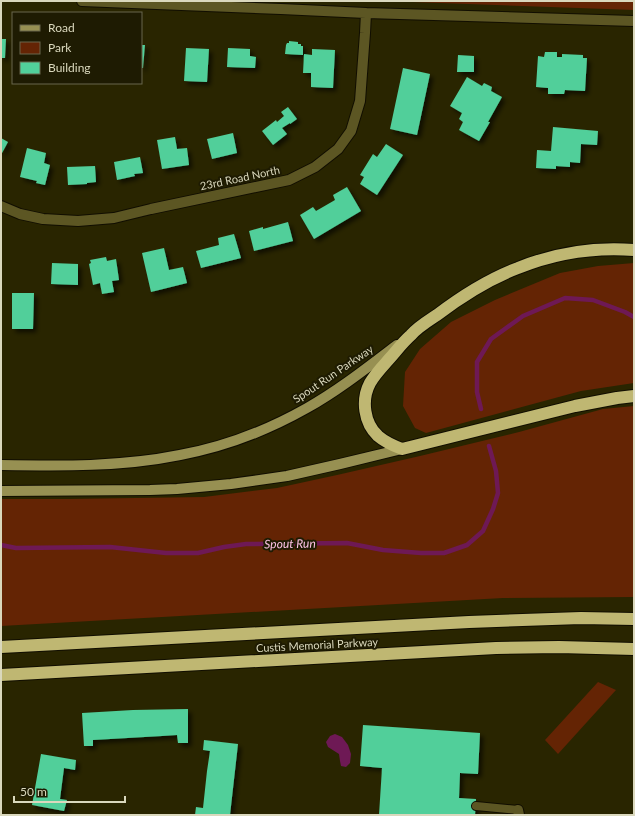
<svg xmlns="http://www.w3.org/2000/svg" width="635" height="816" font-family="Lato,sans-serif">
  <defs>
    <filter id="shadow"><feDropShadow dx="3.5" dy="3.5" stdDeviation="2" flood-color="#0009"/></filter>
  </defs>
  <rect width="100%" height="100%" fill="#292500"/>
  <!-- green -->
  <path fill="#642404" d="M 384,1 L 634,1 L 634,10 Z
    M 634,263 L 634,383 L 581,391 L 426,433 L 415,428 L 403,406 L 405,372 L 420,349 L 451,322 L 495,300 L 560,273 L 598,266 Z
    M 634,406 L 634,597 L 503,598 L 1,626 L 1,499 L 68,499 L 204,497 L 277,488 L 337,475 L 420,456 L 519,432 L 603,409 Z
    M 598,682 L 616,690 L 558,754 L 545,740 Z"/>
  <!-- water -->
  <path fill="#6e1955" d="M 335,734 L 342,737 L 348,745 L 351,754 L 350,763 L 346,767 L 341,766 L 340,761 L 339,754 L 328,747 L 326,742 L 330,736 Z"/>
  <g fill="none" stroke-linecap="round" stroke-linejoin="round">
    <!-- stream -->
    <path stroke="#6e1955" stroke-width="4.5" d="M 481,409 L 477,392 L 477,362 L 491,339 L 523,316 L 565,298 L 593,300 L 625,312 L 634,317
      M 1,545 L 16,548 L 110,547 L 166,553 L 198,553 L 224,547 L 246,544 L 347,543 L 383,550 L 421,553 L 444,553 L 467,545 L 483,531 L 493,509 L 498,493 L 496,471 L 489,446"/>
  </g>
  <!-- building -->
  <path fill="#51cf9a" filter="url(#shadow)" d="M 1,39 L 6,39 L 5,58 L 1,58 Z
    M 289,41 L 298,42 L 298,44 L 301,44 L 301,46 L 303,46 L 303,55 L 285,54 L 286,45 L 287,43 L 289,43 Z
    M 141,45 L 145,45 L 143,68 L 141,68 Z
    M 186,48 L 209,49 L 207,82 L 184,81 Z
    M 228,48 L 250,49 L 250,56 L 256,57 L 255,68 L 227,67 Z
    M 312,49 L 335,50 L 333,88 L 311,87 L 311,73 L 303,73 L 304,54 L 312,55 Z
    M 545,52 L 557,52 L 557,57 L 562,57 L 562,54 L 583,55 L 583,58 L 587,58 L 585,91 L 565,90 L 564,94 L 548,94 L 548,88 L 536,87 L 538,56 L 544,57 Z
    M 458,55 L 474,56 L 474,72 L 457,72 Z
    M 403,68 L 430,74 L 417,135 L 390,129 Z
    M 467,77 L 482,86 L 484,83 L 492,87 L 491,91 L 502,97 L 488,122 L 490,122 L 479,141 L 459,130 L 463,122 L 459,119 L 462,113 L 450,106 Z
    M 288,107 L 297,119 L 290,124 L 290,123 L 282,128 L 287,134 L 273,145 L 262,131 L 276,120 L 277,122 L 284,116 L 281,112 Z
    M 553,127 L 598,131 L 597,145 L 581,144 L 580,163 L 570,162 L 570,167 L 556,166 L 556,169 L 536,168 L 537,150 L 551,151 Z
    M 233,133 L 237,153 L 212,159 L 207,139 Z
    M 175,137 L 177,149 L 187,148 L 189,165 L 162,169 L 157,140 Z
    M 1,138 L 8,142 L 1,155 Z
    M 386,144 L 403,155 L 377,195 L 360,184 L 364,177 L 360,175 L 373,154 L 377,157 Z
    M 27,148 L 46,153 L 44,163 L 50,165 L 45,185 L 36,183 L 37,181 L 20,177 Z
    M 140,157 L 143,173 L 134,174 L 135,176 L 117,180 L 114,162 Z
    M 95,166 L 96,182 L 87,183 L 87,184 L 68,185 L 67,167 Z
    M 347,187 L 361,211 L 314,239 L 300,215 L 313,207 L 316,211 L 335,200 L 333,195 Z
    M 288,222 L 293,241 L 254,251 L 249,231 L 263,227 L 263,229 Z
    M 234,234 L 241,258 L 201,268 L 196,251 L 219,245 L 218,238 Z
    M 164,248 L 169,270 L 183,267 L 187,283 L 151,292 L 142,253 Z
    M 106,257 L 107,261 L 116,259 L 119,280 L 112,281 L 114,292 L 102,294 L 100,283 L 93,285 L 89,264 L 91,263 L 90,260 Z
    M 52,263 L 78,264 L 78,285 L 51,284 Z
    M 12,293 L 34,293 L 33,329 L 12,329 Z
    M 188,709 L 188,743 L 178,743 L 177,735 L 162,736 L 93,740 L 93,746 L 84,746 L 82,713 L 133,710 Z
    M 363,725 L 480,733 L 478,774 L 460,773 L 459,798 L 476,799 L 475,815 L 379,815 L 382,768 L 360,766 Z
    M 204,740 L 238,744 L 230,815 L 195,815 L 196,807 L 203,808 L 207,771 L 210,751 L 203,750 Z
    M 41,754 L 76,760 L 75,770 L 64,768 L 60,799 L 67,800 L 64,811 L 32,805 Z"/>
  <g fill="none" stroke-linecap="round" stroke-linejoin="round">
    <defs>
      <path id="service" d="M 476,806 L 518,810"/>
      <path id="minor" d="M 82,1 L 281,9 L 366,13 L 634,21
        M 1,206 L 20,214 L 43,219 L 78,221 L 114,218 L 151,209 L 289,180 L 315,167 L 338,149 L 351,131 L 360,101 L 365,33 L 366,13
        M 518,810 L 519,815"/>
      <path id="primary" d="M 1,465 C 61,466 121,467 180,455 C 224,447 268,430 307,408 C 339,390 368,367 397,345
        M 1,491 L 150,490 L 177,489 L 231,484 L 287,476 L 340,464 L 402,449"/>
      <path id="motorway" d="M 634,250 C 594,247 555,253 518,268 C 489,279 462,296 437,315 C 428,321 418,327 411,335 C 403,342 397,350 390,358 C 383,366 375,374 370,383 C 361,400 364,423 378,436 C 385,442 394,446 402,449 L 575,406 L 617,398 L 634,396
        M 1,647 L 469,622 L 581,618 L 634,619
        M 1,675 L 496,648 L 559,647 L 634,649"/>
    </defs>
    <!-- service casing -->
    <use href="#service" stroke="#110e00" stroke-width="10"/>
    <!-- minor casing -->
    <use href="#minor" stroke="#110e00" stroke-width="12"/>
    <!-- primary casing -->
    <use href="#primary" stroke="#110e00" stroke-width="12"/>
    <!-- motorway casing -->
    <use href="#motorway" stroke="#110e00" stroke-width="14"/>
    <!-- service -->
    <use href="#service" stroke="#5c5623" stroke-width="8"/>
    <!-- minor -->
    <use href="#minor" stroke="#5c5623" stroke-width="10"/>
    <!-- primary -->
    <use href="#primary" stroke="#979052" stroke-width="10"/>
    <!-- motorway -->
    <use href="#motorway" stroke="#bfb772" stroke-width="12"/>
  </g>
  <g text-anchor="middle" stroke-width="4" stroke-linejoin="round" paint-order="stroke">
    <!-- street labels -->
    <g font-size="11" fill="#dad8bd" stroke="#1e1b02">
      <text transform="translate(240 178) rotate(-12)" y="4">23rd Road North</text>
      <text transform="translate(333 374) rotate(-34)" y="4">Spout Run Parkway</text>
      <text transform="translate(317 645) rotate(-3)" y="4">Custis Memorial Parkway</text>
    </g>
    <!-- water labels -->
    <g font-size="12" font-style="italic" fill="#fbc1e3" stroke="#1e1b02">
      <text transform="translate(290 544) rotate(-1)" y="4">Spout Run</text>
    </g>
  </g>
  <!-- border -->
  <rect width="635" height="816" fill="none" stroke="#dad8bd" stroke-width="4"/>
  <!-- legend -->
  <rect x="12" y="12" width="130" height="72" fill="#1e1b02" stroke="#69674d"/>
  <rect x="20" y="25" width="20" height="6" fill="#979052" stroke="#69674d"/>
  <text x="48" y="32" font-size="12" fill="#dad8bd">Road</text>
  <rect x="20" y="42" width="20" height="12" fill="#642404" stroke="#69674d"/>
  <text x="48" y="52" font-size="12" fill="#dad8bd">Park</text>
  <rect x="20" y="62" width="20" height="12" fill="#51cf9a" stroke="#69674d"/>
  <text x="48" y="72" font-size="12" fill="#dad8bd">Building</text>
  <!-- scale -->
  <path d="M14 796v6h111v-6" fill="none" stroke="#dad8bd" stroke-width="2"/>
  <text x="20" y="796" font-size="12" fill="#dad8bd" stroke="#1e1b02" stroke-width="3" paint-order="stroke">50 m</text>
</svg>
